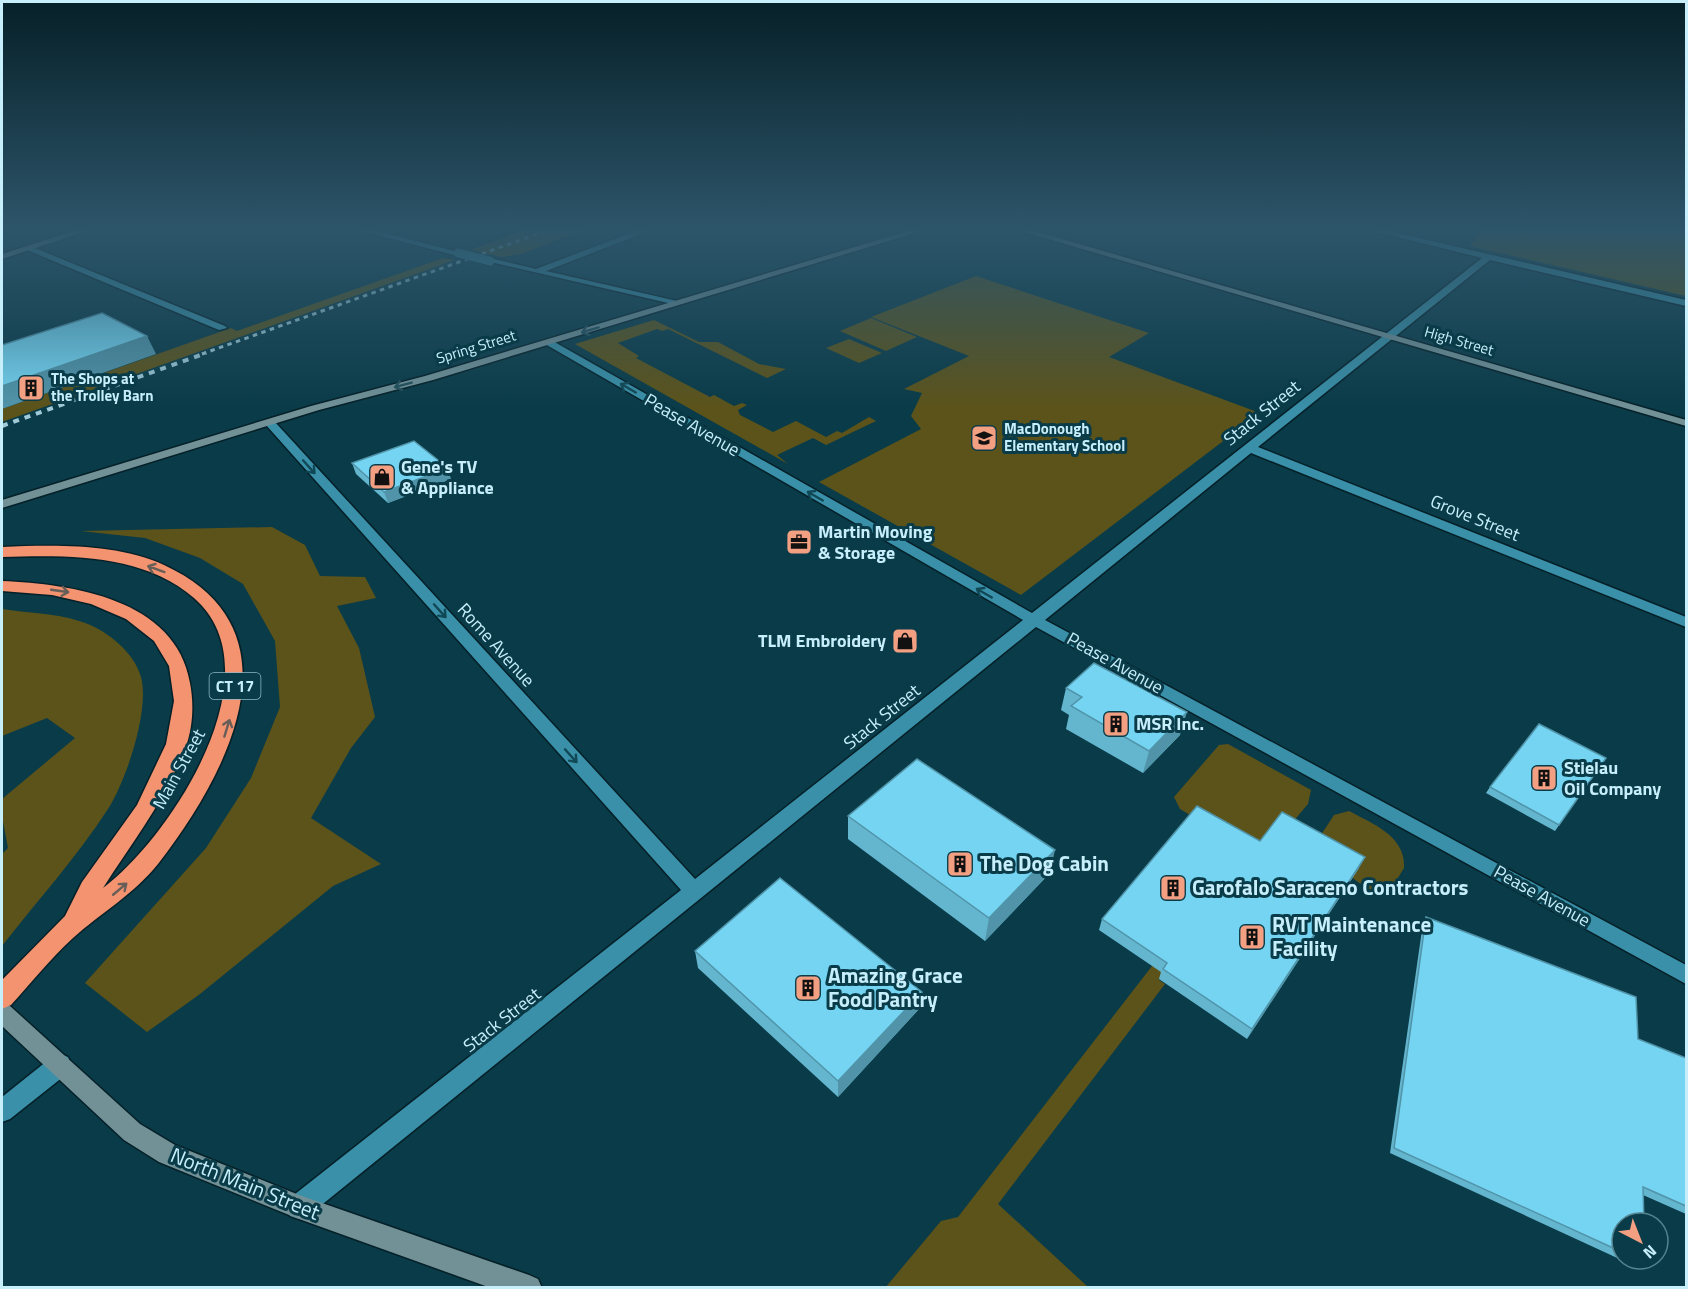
<svg xmlns="http://www.w3.org/2000/svg" width="1688" height="1289" font-family="'Titillium Web',sans-serif">
  <rect width="100%" height="100%" fill="#0a3b48"/>
  <!-- green -->
  <path fill="#5c531a" d="M 529,228 L 589,228 L 521,254 L 502,257 L 471,250 Z
    M 1483,228 L 1686,228 L 1686,296 L 1470,246 Z
    M 443,258 L 455,260 L 2,422 L 2,409 L 231,328 L 237,331 Z
    M 976,276 L 1149,333 L 1109,357 L 1260,413 L 1021,595 L 819,482 L 921,429 L 911,416 L 922,393 L 904,389 L 969,356 L 871,317 Z
    M 871,318 L 917,337 L 886,351 L 840,331 Z
    M 654,320 L 699,342 L 718,342 L 759,364 L 786,369 L 767,378 L 668,329 L 662,331 L 657,329 L 618,343 L 639,356 L 636,358 L 710,397 L 714,395 L 734,406 L 742,403 L 747,405 L 738,410 L 740,415 L 773,432 L 796,421 L 826,437 L 837,431 L 842,433 L 869,417 L 876,421 L 826,445 L 813,438 L 777,455 L 788,464 L 575,344 Z
    M 849,339 L 882,353 L 859,363 L 826,348 Z
    M 272,527 L 305,545 L 320,576 L 365,577 L 376,598 L 337,606 L 359,648 L 375,717 L 351,748 L 311,818 L 381,864 L 333,886 L 200,994 L 147,1032 L 85,983 L 206,848 L 251,778 L 280,707 L 275,641 L 243,584 L 200,558 L 145,538 L 81,531 Z
    M 2,609 C 26,613 55,613 79,621 C 104,628 134,651 141,677 C 150,710 126,781 108,809 C 77,857 37,901 2,946 L 2,854 L 8,848 L 2,816 L 2,799 L 75,738 L 47,718 L 2,736 Z
    M 1228,744 L 1311,790 L 1308,804 L 1159,980 L 1165,984 L 998,1204 L 1088,1287 L 885,1288 L 941,1221 L 958,1217 L 1244,847 L 1180,809 L 1174,797 L 1219,745 Z
    M 1349,811 C 1373,824 1406,836 1404,868 L 1388,894 C 1367,897 1330,858 1315,844 L 1334,815 Z"/>
  <g fill="none" stroke-linecap="round" stroke-linejoin="round">
    <defs>
      <path id="street" d="M 350,228 L 365,228 L 462,253 L 458,256 Z
        M 644,228 L 656,228 L 546,271 L 677,301 L 677,305 L 486,261 L 490,258 L 536,269 Z
        M 1361,228 L 1376,228 L 1686,300 L 1686,306 L 1490,260 L 1258,447 L 1686,617 L 1686,627 L 1251,453 L 1045,620 L 1686,965 L 1686,984 L 1036,627 L 308,1216 L 299,1219 L 290,1216 L 287,1207 L 290,1198 L 681,890 L 266,425 L 266,421 L 274,421 L 695,879 L 1023,620 L 545,344 L 545,340 L 551,340 L 1032,613 L 1482,258 Z
        M 30,246 L 225,326 L 227,328 L 219,330 L 27,250 L 26,248 Z
        M 60,1054 L 68,1057 L 71,1065 L 68,1073 L 10,1119 L 2,1122 L 2,1097 L 52,1057 Z"/>
      <path id="secondary" d="M 83,228 L 96,228 L 2,259 L 2,254 Z
        M 918,228 L 931,228 L 433,380 L 319,410 L 2,508 L 2,500 L 311,406 L 425,376 Z
        M 1011,228 L 1024,228 L 1686,420 L 1686,426 Z
        M 2,1003 L 10,1006 L 140,1124 L 175,1145 L 299,1195 L 529,1275 L 538,1279 L 542,1288 L 491,1288 L 299,1219 L 159,1162 L 124,1140 L 2,1026 Z"/>
      <path id="highway" d="M 2,547 C 54,545 115,543 164,565 C 305,630 227,775 158,864 C 134,894 101,913 73,938 C 50,959 31,983 11,1005 L 2,1009 L 2,980 L 65,916 L 82,882 L 137,805 L 166,744 L 174,701 L 169,666 L 154,641 L 126,619 L 91,604 L 52,595 L 2,591 L 2,581 C 72,584 176,599 190,683 C 194,703 193,727 186,746 C 166,800 133,841 103,888 C 170,838 279,672 194,598 C 143,553 65,555 2,557 Z"/>
    </defs>
    <!-- street casing -->
    <use href="#street" stroke="#052028" stroke-width="3"/>
    <!-- secondary casing -->
    <use href="#secondary" stroke="#052028" stroke-width="3"/>
    <!-- highway casing -->
    <use href="#highway" stroke="#052028" stroke-width="3"/>
    <!-- street -->
    <use href="#street" fill="#3990a8" fill-rule="evenodd"/>
    <!-- secondary -->
    <use href="#secondary" fill="#719197" fill-rule="evenodd"/>
    <!-- highway -->
    <use href="#highway" fill="#f49370" fill-rule="evenodd"/>
    <!-- rail-far1 -->
    <path stroke="#a0cad7" stroke-width="3" stroke-dasharray="4.5 4.5" stroke-linecap="butt" d="M 202,354 L 554,228"/>
    <!-- rail -->
    <path stroke="#a0cad7" stroke-width="4" stroke-dasharray="6 6" stroke-linecap="butt" d="M 2,426 L 206,353"/>
    <defs>
      <path id="street-bridge" d="M 458,253 L 490,261"/>
    </defs>
    <!-- street-bridge casing -->
    <use href="#street-bridge" stroke="#052028" stroke-width="10" stroke-linecap="butt"/>
    <!-- street-bridge -->
    <use href="#street-bridge" stroke="#3990a8" stroke-width="9"/>
  </g>
  <!-- wall -->
  <path fill="#64b6cf" d="M 352,463 L 451,479 L 388,503 L 356,474 Z
    M 1066,688 L 1180,735 L 1143,773 L 1066,729 L 1069,715 L 1061,710 Z
    M 1606,758 L 1555,831 L 1486,793 L 1490,787 Z
    M 848,816 L 1050,873 L 985,941 L 848,839 Z
    M 1260,841 L 1359,868 L 1247,1039 L 1159,979 L 1161,972 L 1099,930 L 1102,919 Z
    M 1426,917 L 1638,1039 L 1686,1058 L 1686,1214 L 1643,1195 L 1622,1223 L 1622,1259 L 1646,1259 L 1646,1263 L 1639,1268 L 1390,1153 L 1423,923 Z
    M 695,951 L 922,992 L 920,1008 L 838,1097 L 698,968 Z"/>
  <!-- shaded-wall -->
  <path fill="#5194a9" d="M 147,336 L 156,354 L 2,409 L 2,386 Z
    M 448,468 L 451,479 L 388,503 L 384,492 Z
    M 1187,712 L 1180,735 L 1143,773 L 1149,751 Z
    M 1055,850 L 1050,873 L 985,941 L 989,918 Z
    M 1365,857 L 1359,868 L 1247,1039 L 1252,1029 Z
    M 922,992 L 920,1008 L 838,1097 L 838,1081 Z"/>
  <!-- building -->
  <path fill="#74d4f1" stroke="#5194a9" stroke-width="1.5" d="M 102,313 L 147,336 L 2,386 L 2,345 Z
    M 414,441 L 448,468 L 384,492 L 352,463 Z
    M 1094,663 L 1187,712 L 1149,751 L 1071,706 L 1082,697 L 1066,688 Z
    M 1539,724 L 1606,758 L 1559,825 L 1490,787 Z
    M 917,759 L 1055,850 L 989,918 L 848,816 Z
    M 1197,806 L 1260,841 L 1282,812 L 1365,857 L 1252,1029 L 1163,969 L 1167,963 L 1102,919 Z
    M 780,878 L 922,992 L 838,1081 L 695,951 Z
    M 1426,917 L 1636,997 L 1638,1039 L 1686,1058 L 1686,1206 L 1643,1187 L 1644,1223 L 1622,1223 L 1622,1252 L 1394,1148 Z
    M 1637,1259 L 1646,1259 L 1646,1263 Z"/>
  <!-- one-way arrows -->
  <defs><path id="oneway-shaft" d="M-6 0H5M1.5-3L5.5 0L1.5 3" fill="none" stroke-width="1.6" stroke-linecap="round" stroke-linejoin="round" transform="scale(1.5)"/></defs>
  <g stroke="#24505c">
    <use href="#oneway-shaft" transform="translate(590 330) rotate(163)"/>
    <use href="#oneway-shaft" transform="translate(403 385) rotate(165)"/>
  </g>
  <g stroke="#114856">
    <use href="#oneway-shaft" transform="translate(628 388) rotate(-150)"/>
    <use href="#oneway-shaft" transform="translate(309 467) rotate(48)"/>
    <use href="#oneway-shaft" transform="translate(815 496) rotate(-150)"/>
    <use href="#oneway-shaft" transform="translate(984 593) rotate(-150)"/>
    <use href="#oneway-shaft" transform="translate(440 611) rotate(48)"/>
    <use href="#oneway-shaft" transform="translate(571 756) rotate(48)"/>
  </g>
  <g stroke="#685e58">
    <use href="#oneway-shaft" transform="translate(156 569) rotate(-160)"/>
    <use href="#oneway-shaft" transform="translate(60 591) rotate(8)"/>
    <use href="#oneway-shaft" transform="translate(227 728) rotate(-73)"/>
    <use href="#oneway-shaft" transform="translate(120 889) rotate(-40)"/>
  </g>
  <!-- sky -->
  <linearGradient id="sky" x2="0" y2="1"><stop stop-color="#062028"/><stop offset="0.56" stop-color="#2d556a"/><stop offset="1" stop-color="#2d556a" stop-opacity="0"/></linearGradient>
  <rect width="1688" height="409" fill="url(#sky)"/>
  <!-- icons -->
  <defs>
    <symbol id="building-square" viewBox="-11 -11 22 22"><rect x="-9" y="-9" width="18" height="18" rx="4" fill="#f39f82" stroke="#0a3b48"/><path d="M-4-6H4V6H1V3H-1V6H-4ZM-2.5-4.3h1.7v1.8h-1.7ZM.8-4.3h1.7v1.8H.8ZM-2.5-1h1.7V.8h-1.7ZM.8-1h1.7V.8H.8Z" fill="#111"/></symbol>
    <symbol id="school-square" viewBox="-11 -11 22 22"><rect x="-9" y="-9" width="18" height="18" rx="4" fill="#f39f82" stroke="#0a3b48"/><path d="M0-5L7-2L0 1L-7-2ZM-4 1L0 2.5L4 1V4Q0 6-4 4Z" fill="#111"/></symbol>
    <symbol id="shop-square" viewBox="-11 -11 22 22"><rect x="-9" y="-9" width="18" height="18" rx="4" fill="#f39f82" stroke="#0a3b48"/><path d="M-5-2.5h2.3a2.7 3.5 0 0 1 5.4 0H5L5.5 6h-11ZM-1.5-2.5h3a1.5 2.3 0 0 0-3 0Z" fill="#111"/></symbol>
    <symbol id="office-square" viewBox="-11 -11 22 22"><rect x="-9" y="-9" width="18" height="18" rx="4" fill="#f39f82" stroke="#0a3b48"/><path d="M-6-3h4V-5.5h4V-3h4V5H-6ZM-1-4.5V-3h2v-1.5ZM-6 0V1H6V0Z" fill="#111"/></symbol>
  </defs>
  <g fill-rule="evenodd">
    <use href="#building-square" x="16" y="373" width="30" height="30"/>
    <use href="#school-square" x="969" y="423" width="30" height="30"/>
    <use href="#shop-square" x="367" y="462" width="30" height="30"/>
    <use href="#office-square" x="784" y="527" width="30" height="30"/>
    <use href="#shop-square" x="890" y="626" width="30" height="30"/>
    <use href="#building-square" x="1101" y="709" width="30" height="30"/>
    <use href="#building-square" x="1529" y="763" width="30" height="30"/>
    <use href="#building-square" x="945" y="849" width="30" height="30"/>
    <use href="#building-square" x="1158" y="873" width="30" height="30"/>
    <use href="#building-square" x="1237" y="922" width="30" height="30"/>
    <use href="#building-square" x="793" y="973" width="30" height="30"/>
  </g>
  <g text-anchor="middle" stroke-width="6" stroke-linejoin="round" paint-order="stroke">
    <!-- far-street labels -->
    <g font-size="15" fill="#c6eefb" stroke="#0a3b48">
      <text transform="translate(1459 341) rotate(16)" y="5">High Street</text>
      <text transform="translate(476 347) rotate(-17)" y="5">Spring Street</text>
    </g>
    <!-- far-poi labels -->
    <g font-size="15" font-weight="bold" fill="#c6eefb" stroke="#0a3b48" text-anchor="start">
      <text x="51" y="384">The Shops at<tspan x="51" dy="17">the Trolley Barn</tspan></text>
      <text x="1004" y="434">MacDonough<tspan x="1004" dy="17">Elementary School</tspan></text>
    </g>
    <!-- shield labels -->
    <rect fill="#0a3b48" stroke="#8eb8c5" stroke-width="1.5" x="209.5" y="673" width="51" height="26" rx="4.5"/>
    <g font-size="16" font-weight="bold" fill="#c6eefb">
      <text x="235" y="692">CT 17</text>
    </g>
    <!-- street labels -->
    <g font-size="18" fill="#c6eefb" stroke="#0a3b48">
      <text transform="translate(1262 413) rotate(-39)" y="6">Stack Street</text>
      <text transform="translate(692 425) rotate(30)" y="6">Pease Avenue</text>
      <text transform="translate(1475 518) rotate(22)" y="6">Grove Street</text>
      <text transform="translate(496 645) rotate(48)" y="6">Rome Avenue</text>
      <text transform="translate(1115 663) rotate(29)" y="6">Pease Avenue</text>
      <text transform="translate(882 717) rotate(-39)" y="6">Stack Street</text>
      <text transform="translate(179 769) rotate(-61)" y="6">Main Street</text>
      <text transform="translate(1542 896) rotate(29)" y="6">Pease Avenue</text>
      <text transform="translate(502 1020) rotate(-38)" y="6">Stack Street</text>
    </g>
    <!-- poi labels -->
    <g font-size="18" font-weight="bold" fill="#c6eefb" stroke="#0a3b48" text-anchor="start">
      <text x="401" y="473">Gene's TV<tspan x="401" dy="21">&amp; Appliance</tspan></text>
      <text x="818" y="538">Martin Moving<tspan x="818" dy="21">&amp; Storage</tspan></text>
      <text x="886" y="647" text-anchor="end">TLM Embroidery</text>
      <text x="1136" y="730">MSR Inc.</text>
      <text x="1564" y="774">Stielau<tspan x="1564" dy="21">Oil Company</tspan></text>
    </g>
    <!-- near-poi labels -->
    <g font-size="21" font-weight="bold" fill="#c6eefb" stroke="#0a3b48" text-anchor="start">
      <text x="980" y="871">The Dog Cabin</text>
      <text x="1192" y="895">Garofalo Saraceno Contractors</text>
      <text x="1272" y="932">RVT Maintenance<tspan x="1272" dy="24">Facility</tspan></text>
      <text x="828" y="983">Amazing Grace<tspan x="828" dy="24">Food Pantry</tspan></text>
    </g>
    <!-- near-street labels -->
    <g font-size="21" fill="#c6eefb" stroke="#0a3b48">
      <text transform="translate(245 1184) rotate(22)" y="7">North Main Street</text>
    </g>
  </g>
  <!-- border -->
  <rect width="1688" height="1289" fill="none" stroke="#c6eefb" stroke-width="6"/>
  <!-- north arrow -->
  <g transform="translate(1640 1241) rotate(138)"><circle r="28" fill="#0a3b48" stroke="#558390" stroke-width="1.5"/>
  <path d="M0-4.5L10 22L0 15L-10 22Z" fill="#f39f82"/>
  <text y="-9" font-size="16" font-weight="bold" text-anchor="middle" fill="#c6eefb">N</text>
  </g>
</svg>
